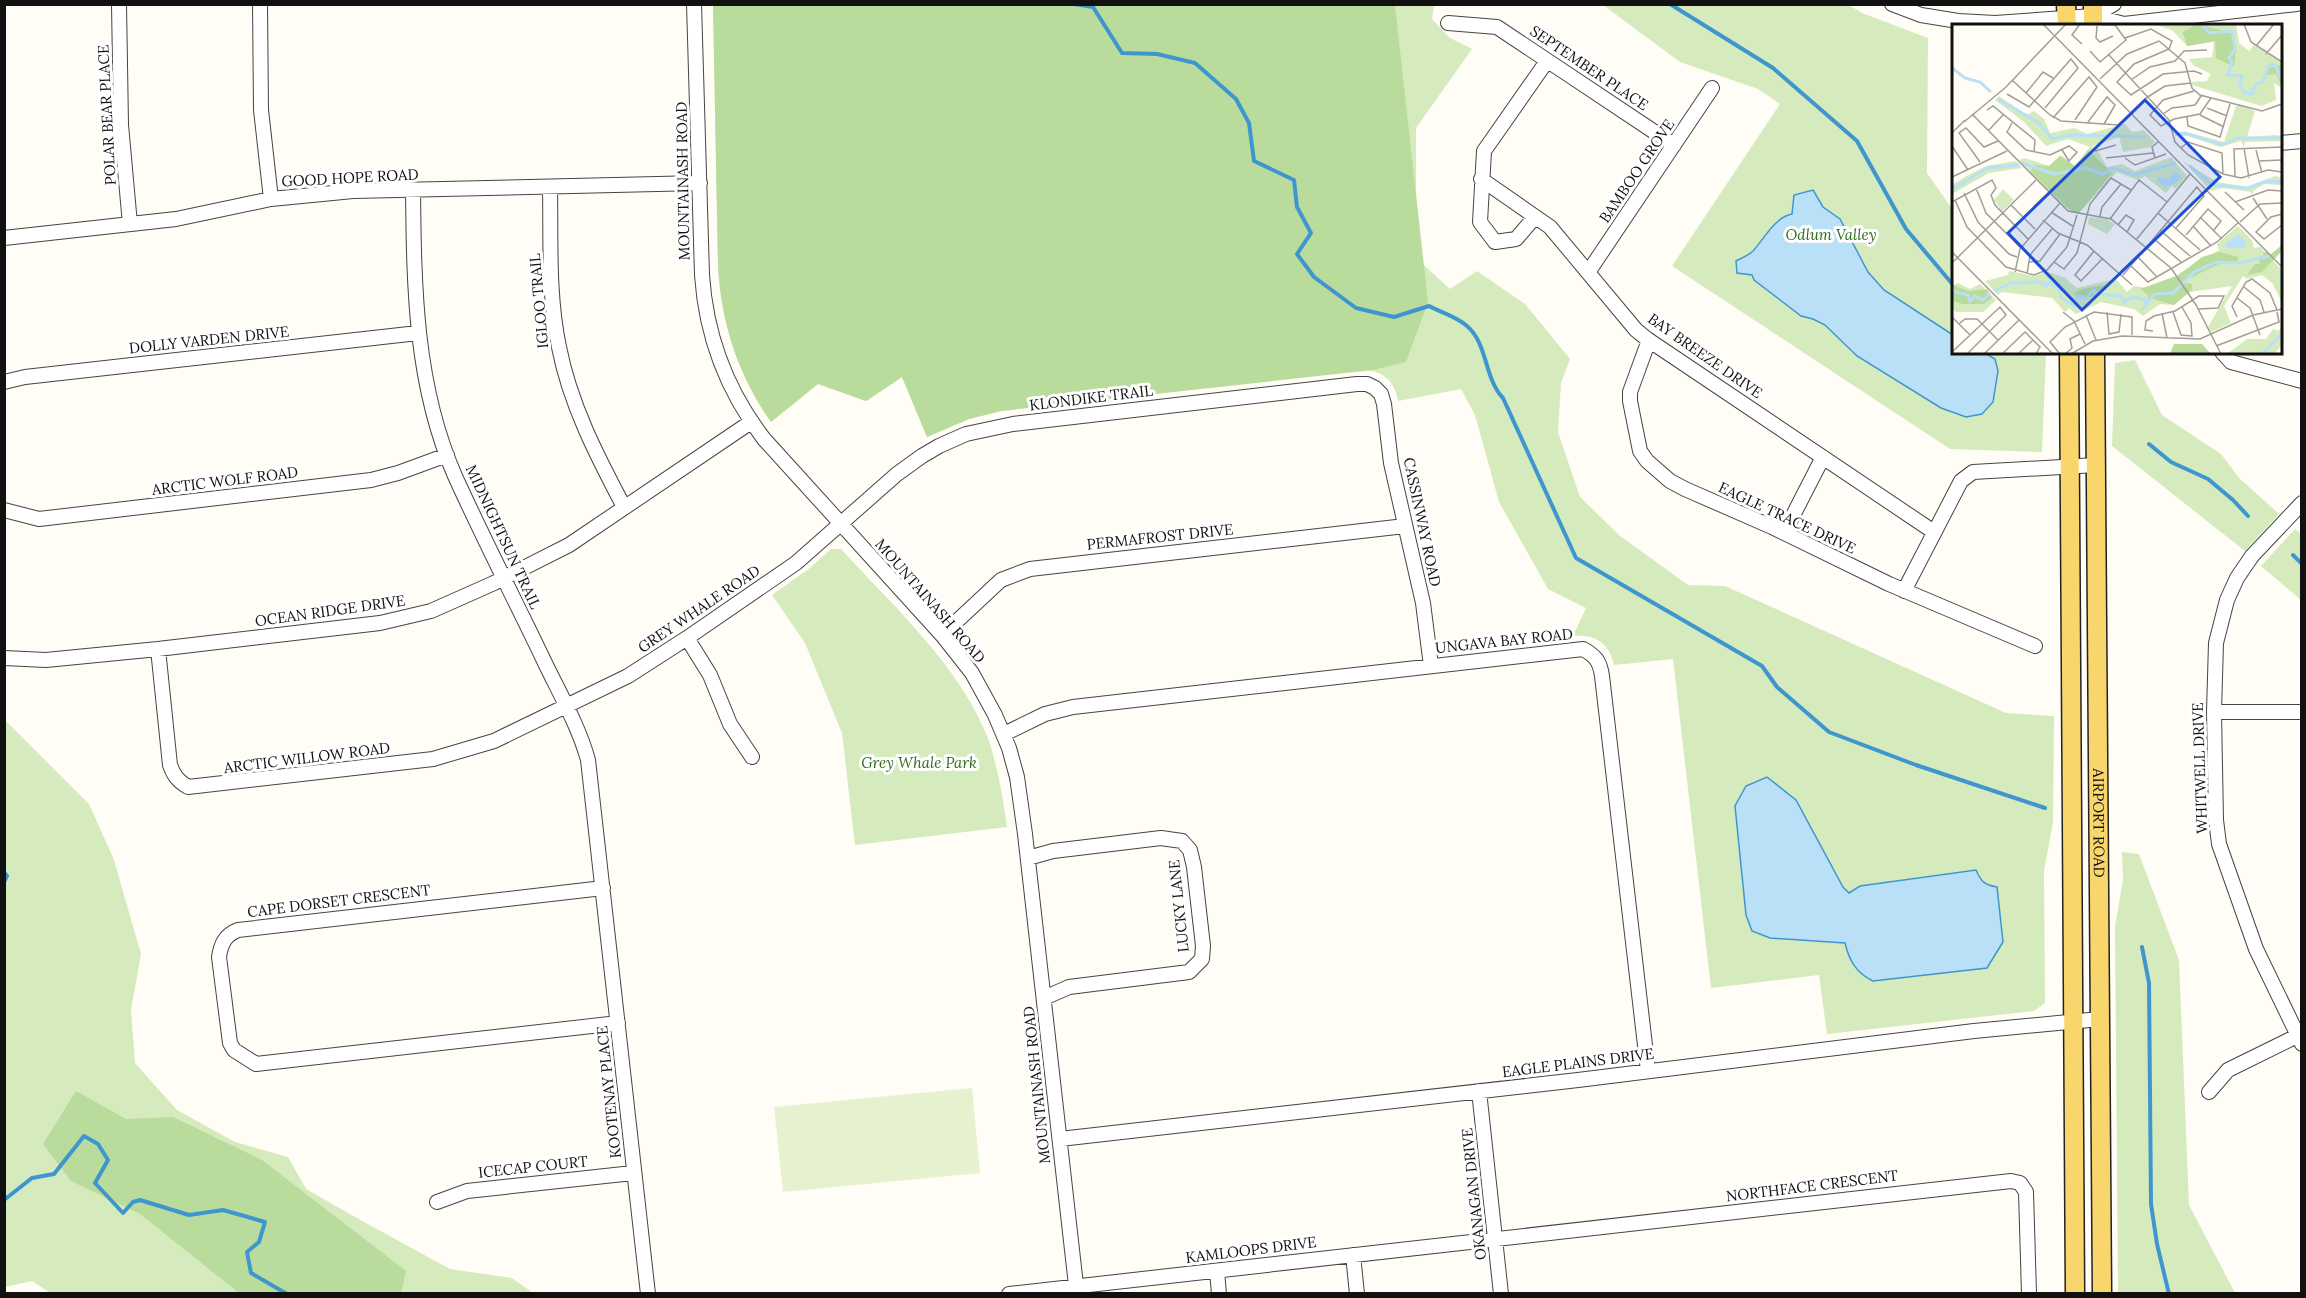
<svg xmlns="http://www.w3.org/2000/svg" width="2306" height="1298" font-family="Lora,serif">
  <rect width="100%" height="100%" fill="#fffdf5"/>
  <!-- green -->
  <path fill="#d5ebbd" d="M 713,5 L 1434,5 L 1432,19 L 1450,38 L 1472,49 L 1416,128 L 1416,258 L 1450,289 L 1477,271 L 1525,304 L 1570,359 L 1561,383 L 1558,432 L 1580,497 L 1620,536 L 1688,585 L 1725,586 L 2006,713 L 2054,716 L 2053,822 L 2044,871 L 2045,1003 L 2034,1011 L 1827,1034 L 1819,975 L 1711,988 L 1673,659 L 1614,665 C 1609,643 1596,634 1573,636 L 1586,608 L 1548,589 L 1499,502 L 1475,415 L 1461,389 L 1398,401 C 1395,382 1384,371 1364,370 L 1001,411 L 969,419 L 927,437 L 902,377 L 866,401 L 818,384 L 771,422 C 738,375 721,323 718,265 Z
    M 1603,5 L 1849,5 L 1862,13 L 1928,38 L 1927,173 L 1953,210 L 1954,352 L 2046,353 L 2042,452 L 1950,449 L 1672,266 L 1780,104 L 1758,89 L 1680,62 Z
    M 2135,360 L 2162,415 L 2221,454 L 2239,478 L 2279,514 L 2245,551 L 2112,446 L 2115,363 Z
    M 2295,529 L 2301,534 L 2301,600 L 2261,566 Z
    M 831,549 L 841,549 C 893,606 962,668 989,741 C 998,769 1003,798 1007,827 L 855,845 L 842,733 L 805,643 L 772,595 L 810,568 Z
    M 4,719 L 89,804 L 114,860 L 141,954 L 131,1010 L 135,1063 L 177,1110 L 235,1142 L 288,1157 L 306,1189 L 364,1222 L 450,1269 L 512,1278 L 533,1293 L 52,1294 L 32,1281 L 5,1287 Z
    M 2122,852 L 2139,854 L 2179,960 L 2189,1205 L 2235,1293 L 2118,1293 L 2115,926 L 2123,880 Z"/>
  <!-- forest -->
  <path fill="#b9dc9c" d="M 713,5 L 1395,5 L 1428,302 L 1406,362 L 1373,370 L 1001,411 L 969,419 L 927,437 L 902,377 L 866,401 L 818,384 L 771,422 C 738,375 721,323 718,265 Z
    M 76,1091 L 126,1119 L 173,1117 L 262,1160 L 406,1271 L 401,1293 L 239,1293 L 140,1214 L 71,1181 L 43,1144 Z"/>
  <!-- pitch -->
  <path fill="#e6f2cf" d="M 972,1088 L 980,1173 L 783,1192 L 774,1107 Z"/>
  <!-- water -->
  <path fill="#b9e0f7" stroke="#3f96cf" stroke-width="1.5" d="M 1813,190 L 1823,207 L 1840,219 L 1868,272 L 1884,290 L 1953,335 L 1954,352 L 1985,353 L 1995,359 L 1998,371 L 1993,402 L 1982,414 L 1966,417 L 1941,408 L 1857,356 L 1825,325 L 1813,319 L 1801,316 L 1754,280 L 1752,275 L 1737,273 L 1736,261 C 1742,258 1749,255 1753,251 C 1764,239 1775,217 1792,214 L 1794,195 Z
    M 1767,777 L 1796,800 L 1843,887 L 1849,893 L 1860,886 L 1976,870 C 1981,881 1984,885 1997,887 L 2003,942 L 1987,968 L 1873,981 C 1856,973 1849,960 1845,943 L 1770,938 L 1752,931 L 1746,915 L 1735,806 L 1746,786 Z"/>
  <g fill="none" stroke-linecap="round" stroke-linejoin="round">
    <!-- stream -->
    <path stroke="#3f96cf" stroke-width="4" d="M 1074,4 L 1093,7 L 1122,53 L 1157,54 L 1195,63 L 1236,99 L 1249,123 L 1254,161 L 1294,180 L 1297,207 L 1311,233 L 1297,254 L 1314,277 L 1356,308 L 1394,317 L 1429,306 C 1440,312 1457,317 1467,326 C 1488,344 1484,378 1503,398 L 1576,558 L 1762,666 L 1777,687 L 1829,732 L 1916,765 L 2045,808
      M 1670,4 L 1773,68 L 1857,141 L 1906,229 L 1954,286
      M 2149,444 L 2171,462 L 2208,479 L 2233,500 L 2248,516
      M 2293,555 L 2302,564
      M 4,872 L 7,876 L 4,882
      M 2142,947 L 2149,983 L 2151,1204 L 2157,1244 L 2169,1294
      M 4,1200 L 32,1178 L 54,1174 L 84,1136 L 98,1144 L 108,1160 L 95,1183 L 123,1213 L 133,1202 L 140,1200 L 189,1215 L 223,1210 L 265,1222 L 259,1242 L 247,1252 L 251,1273 L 287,1294"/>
    <defs>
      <path id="minor" d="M 119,4 L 121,125 L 130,224
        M 260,4 L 261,110 L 271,199
        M 694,4 L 702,275 C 706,335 727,391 764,439 L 942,635 L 972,673 L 995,715 L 1009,748 L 1017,777 L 1025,834 L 1077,1294
        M 1892,4 L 1921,15 L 1958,21 L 1995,23 L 2093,16 L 2124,24 L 2297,4
        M 2093,16 L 2114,4
        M 1448,23 L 1497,27 L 1674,145
        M 2280,143 L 2302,141
        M 1481,179 L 1550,227 L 1636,330 L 1647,339 L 1934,532
        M 550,187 C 551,240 548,295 559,347 C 570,404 597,456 624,507
        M 413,190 C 414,287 415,385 455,476 C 484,540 516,602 546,665 C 561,696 579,727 588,760 L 648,1294
        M 1534,218 L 1516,239 L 1495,242 L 1480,222 L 1484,151 L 1547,61
        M 4,238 L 176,219 L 271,199 L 353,191 L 700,183
        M 1589,271 L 1712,88
        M 1649,340 L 1630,392 L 1630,401 L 1640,451 L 1647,461 L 1670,481 L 1685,489 L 1772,527 L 1889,584 L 2035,646
        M 2222,352 L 2231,362 L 2302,381
        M 4,382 L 25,377 L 418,333
        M 2302,503 L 2252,556 L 2237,578 L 2227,600 L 2216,643 L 2214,712 L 2216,820 L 2219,844 L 2256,949 L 2302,1044
        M 4,510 L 39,519 L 371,480 L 398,473 L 447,455
        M 1784,533 L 1823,457
        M 1904,591 L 1961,481 L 1973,472 L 2096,465
        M 942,635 L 1001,580 L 1030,569 L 1405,526
        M 687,638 L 710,675 L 730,724 L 752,757
        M 158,649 L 170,765 C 174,776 178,781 188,787 L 433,759 L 494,741 L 628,676 L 687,638 L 796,563 L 897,474 L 922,456 L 939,446 L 966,434 L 1013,424 L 1357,384 L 1367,384 L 1375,388 L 1381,394 L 1384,404 L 1391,463 L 1423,603 L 1431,666
        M 4,658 L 46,660 L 158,649 L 380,623 L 431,611 L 494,583 L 569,545 L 751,422
        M 2214,712 L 2302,712
        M 1004,734 L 1045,714 L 1073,707 L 1583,649 C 1596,656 1600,662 1602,676 L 1648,1071
        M 1028,858 L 1053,851 L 1161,838 L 1182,841 L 1190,850 L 1194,867 L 1203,946 L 1202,959 L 1189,972 L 1069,987 L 1044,998
        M 603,888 L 238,930 C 225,935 221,944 219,957 L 230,1043 L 234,1050 L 256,1064 L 618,1023
        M 1479,1091 L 1501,1294
        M 2209,1092 L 2228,1070 L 2297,1036
        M 1060,1139 L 1578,1080 L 1974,1031 L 2100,1019
        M 437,1202 L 467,1191 L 633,1173
        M 1353,1255 L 1357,1294
        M 1217,1271 L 1219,1294
        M 1009,1294 L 2011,1181 L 2020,1183 L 2026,1192 L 2029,1294"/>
      <g id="major">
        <path d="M 2066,4 L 2067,26"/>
        <path d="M 2093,4 L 2093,26"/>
        <path d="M 2069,352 L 2075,1294"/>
        <path id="s1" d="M 2095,352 L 2102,1294"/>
      </g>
    </defs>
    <!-- minor casing -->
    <use href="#minor" stroke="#444" stroke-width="16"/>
    <!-- major casing -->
    <use href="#major" stroke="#222" stroke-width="21"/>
    <!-- minor -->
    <use href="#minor" stroke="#fff" stroke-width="14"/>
    <!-- major -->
    <use href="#major" stroke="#f9d66b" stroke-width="18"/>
  </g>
  <g text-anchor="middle" stroke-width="6" stroke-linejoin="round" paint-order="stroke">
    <!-- street labels -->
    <g font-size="15" fill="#111" stroke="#fff">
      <text transform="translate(1589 68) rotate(34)" y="5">SEPTEMBER PLACE</text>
      <text transform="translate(107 115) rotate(-93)" y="5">POLAR BEAR PLACE</text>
      <text transform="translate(1637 171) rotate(-56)" y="5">BAMBOO GROVE</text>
      <text transform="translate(350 178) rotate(-3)" y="5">GOOD HOPE ROAD</text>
      <text transform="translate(683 181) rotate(-91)" y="5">MOUNTAINASH ROAD</text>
      <text transform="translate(539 301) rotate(-95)" y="5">IGLOO TRAIL</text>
      <text transform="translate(209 340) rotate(-6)" y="5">DOLLY VARDEN DRIVE</text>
      <text transform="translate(1705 356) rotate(35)" y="5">BAY BREEZE DRIVE</text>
      <text transform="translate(1091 398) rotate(-7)" y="5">KLONDIKE TRAIL</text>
      <text transform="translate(225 481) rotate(-7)" y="5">ARCTIC WOLF ROAD</text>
      <text transform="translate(1787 518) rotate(25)" y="5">EAGLE TRACE DRIVE</text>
      <text transform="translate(1422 522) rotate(78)" y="5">CASSINWAY ROAD</text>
      <text transform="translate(503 537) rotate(65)" y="5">MIDNIGHTSUN TRAIL</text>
      <text transform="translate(1160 537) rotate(-6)" y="5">PERMAFROST DRIVE</text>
      <text transform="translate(930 601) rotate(49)" y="5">MOUNTAINASH ROAD</text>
      <text transform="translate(699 609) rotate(-34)" y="5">GREY WHALE ROAD</text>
      <text transform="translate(330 611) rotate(-8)" y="5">OCEAN RIDGE DRIVE</text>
      <text transform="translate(1504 641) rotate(-6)" y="5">UNGAVA BAY ROAD</text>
      <text transform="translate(307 758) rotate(-7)" y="5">ARCTIC WILLOW ROAD</text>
      <text transform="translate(2200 768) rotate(-92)" y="5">WHITWELL DRIVE</text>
      <text dy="5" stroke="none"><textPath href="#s1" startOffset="471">AIRPORT ROAD</textPath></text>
      <text transform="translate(339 901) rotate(-7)" y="5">CAPE DORSET CRESCENT</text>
      <text transform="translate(1179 906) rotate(-96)" y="5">LUCKY LANE</text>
      <text transform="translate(1578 1063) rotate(-7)" y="5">EAGLE PLAINS DRIVE</text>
      <text transform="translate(1037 1085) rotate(-96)" y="5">MOUNTAINASH ROAD</text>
      <text transform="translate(609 1092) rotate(-96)" y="5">KOOTENAY PLACE</text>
      <text transform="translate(533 1167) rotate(-6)" y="5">ICECAP COURT</text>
      <text transform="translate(1812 1186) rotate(-7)" y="5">NORTHFACE CRESCENT</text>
      <text transform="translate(1474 1194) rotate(-96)" y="5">OKANAGAN DRIVE</text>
      <text transform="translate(1251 1250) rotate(-7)" y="5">KAMLOOPS DRIVE</text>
    </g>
    <!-- park labels -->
    <g font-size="15" font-style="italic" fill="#2f6b1f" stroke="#fff">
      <text x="1831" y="240">Odlum Valley</text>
      <text x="919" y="768">Grey Whale Park</text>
    </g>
  </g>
  <!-- overview -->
  <g transform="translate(1952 24)">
    <rect width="330" height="330" fill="#fffdf5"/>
    <path d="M 203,0 L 245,0 L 230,8 L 233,17 L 250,0 L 284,0 L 287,19 L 297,27 L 302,21 L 330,39 L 330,64 L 322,59 L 324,76 L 309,82 L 240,61 L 240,58 L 255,57 L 259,50 L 241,41 L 237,35 L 260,33 L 262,18 L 235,22 L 221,7 ZM 47,72 L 75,91 L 82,87 L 92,95 L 98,109 L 122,104 L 135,110 L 173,100 L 180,108 L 192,106 L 203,118 L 198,123 L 171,128 L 167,113 L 139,123 L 146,127 L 155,143 L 170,140 L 183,147 L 219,133 L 235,152 L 224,165 L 220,162 L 214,169 L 193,152 L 186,156 L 165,148 L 126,190 L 117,186 L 67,136 L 73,134 L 97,142 L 109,131 L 123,142 L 138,123 L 116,115 L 94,122 L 72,98 L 43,76 ZM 289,81 L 303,87 L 295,113 L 323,111 L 330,112 L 330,117 L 293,118 L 292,123 L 289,117 L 268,123 L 236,112 L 223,112 L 223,108 L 234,108 L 272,118 L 284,82 ZM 64,137 L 70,144 L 37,149 L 0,170 L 0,161 L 11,154 L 34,142 ZM 231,137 L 265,158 L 296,163 L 323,152 L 330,154 L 330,161 L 312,160 L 301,167 L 300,173 L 299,168 L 271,164 L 259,167 ZM 51,165 L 62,176 L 50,187 L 42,176 ZM 137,193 L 154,195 L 163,200 L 155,210 L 136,200 ZM 286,202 L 300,216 L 302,224 L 308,223 L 330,246 L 330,279 L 321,260 L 310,251 L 295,255 L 291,252 L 272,282 L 279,299 L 259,308 L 256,303 L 280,262 L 238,268 L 226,250 L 267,226 L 265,220 ZM 57,247 L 82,252 L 95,248 L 112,253 L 125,264 L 164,255 L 175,268 L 182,262 L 235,270 L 221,281 L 208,280 L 191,292 L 182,285 L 149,278 L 124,290 L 117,284 L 113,288 L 100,274 L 50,268 L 46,271 L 33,257 L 56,251 ZM 6,259 L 18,265 L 28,260 L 44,276 L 31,288 L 4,288 L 0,285 L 0,262 ZM 330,303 L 330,321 L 322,330 L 275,330 L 295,315 L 314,315 L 321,305 L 326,307 Z" fill="#d5ebbd"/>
    <path d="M 245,0 L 280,9 L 284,24 L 282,43 L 264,34 L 263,17 L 235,22 L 230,8 ZM 318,39 L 330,42 L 330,63 L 324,50 L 314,51 ZM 136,126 L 160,149 L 126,190 L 115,184 L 79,148 L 80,141 L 97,142 L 108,132 L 123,142 ZM 330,221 L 330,227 L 310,248 L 295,251 L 303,240 L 308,240 L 307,236 L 313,228 L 319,230 ZM 267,228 L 287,233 L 284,240 L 267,240 L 236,255 L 232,259 L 240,260 L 240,266 L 222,281 L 201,275 L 194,280 L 196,271 L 188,265 L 227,251 L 250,233 ZM 0,260 L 16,267 L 35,265 L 40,274 L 32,280 L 9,280 L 0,276 ZM 153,261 L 147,272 L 124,274 L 123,269 L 130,265 ZM 222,320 L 250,320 L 259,330 L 218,330 Z" fill="#b9dc9c"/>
    <path d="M 223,147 L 230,152 L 224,159 L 214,163 L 205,157 L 206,153 L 217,155 ZM 286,211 L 293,217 L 293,224 L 274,224 L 273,219 Z" fill="#b9e0f7"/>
    <path fill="none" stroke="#b9e0f7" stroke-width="3" d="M 236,0 L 251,1 L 257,9 L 280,7 L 283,25 L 277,34 L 280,38 L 276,51 L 290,52 L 287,59 L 293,69 L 300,70 L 305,59 L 311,58 L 316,43 L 323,41 L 330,57M 0,44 L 13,54 L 28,58 L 39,68M 46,75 L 87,99 L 100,115 L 119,111 L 194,113M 224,110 L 233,109 L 271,121 L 285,114 L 330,114M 70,139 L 102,150 L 135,144 L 150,150 L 162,144 L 182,151 L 224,139M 238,142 L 260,161 L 296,164 L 314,157 L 330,158M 0,165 L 36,144 L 67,141M 0,267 L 16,271 L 18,277 L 23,272 L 31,276 L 38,269M 42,267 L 59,259 L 90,258 L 94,262 L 97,258 L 103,264 L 106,261 L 109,273 L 122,282 L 126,272 L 133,274 L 142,266 L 144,270 L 169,272 L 172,278 L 181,273 L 192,275 L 193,278 L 197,276M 203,270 L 221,269 L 242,248 L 264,238 L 287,239 L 317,232M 190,286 L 202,270M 310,330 L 330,310"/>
    <path fill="none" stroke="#a09f9a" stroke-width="1.5" d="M 91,0 L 330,243M 128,0 L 120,11 L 130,20M 133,0 L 163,1 L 174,16 L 148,38 L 138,27M 292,0 L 299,18 L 330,38M 145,2 L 144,14 L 148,18 L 161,12M 173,14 L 199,5 L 220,17 L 217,25M 304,22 L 322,0M 217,25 L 182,40 L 165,58 L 179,71 L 211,50 L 242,47 L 250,50M 156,30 L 217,96 L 223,118 L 236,131 L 271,150 L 289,154 L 316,146 L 330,148M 314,30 L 330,11M 148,55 L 175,30 L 207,17 L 233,39 L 240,64 L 248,71 L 310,87 L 330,80M 60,56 L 98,91 L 109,97 L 166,101 L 195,73M 179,56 L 198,43 L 223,37 L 232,27 L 255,26M 242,67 L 211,76 L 198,91 L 209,102 L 222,95 L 248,90 L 259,74M 74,69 L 91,48 L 101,54M 55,70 L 77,83 L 119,35 L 126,44 L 93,84M 194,74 L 213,62 L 239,59M 255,84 L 275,92M 35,86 L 41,82 L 83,116 L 82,127M 20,90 L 116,187 L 159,195 L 219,244 L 244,281 L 269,330M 211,90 L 220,84 L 243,81 L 249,72M 248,91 L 272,103M 235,93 L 236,102 L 268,113 L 278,80M 101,94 L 137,53 L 145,63 L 123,96M 12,98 L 54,63 L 114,0M 136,98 L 155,73 L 163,81 L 152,100M 60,99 L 55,108 L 74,126 L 98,131 L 115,123 L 117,122 L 125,128 L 117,137 L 110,126M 36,107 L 51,91M 0,109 L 13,96M 0,122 L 16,146M 229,124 L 236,118 L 270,129 L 271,150M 292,124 L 297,154M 304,126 L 310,149M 143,127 L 164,121M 154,134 L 201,129M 173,134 L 183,141 L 214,130M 203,134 L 200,123 L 206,118M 306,137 L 330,136M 28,138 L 7,109 L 14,104 L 32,123 L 46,117M 283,152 L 282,125 L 330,123M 0,153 L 55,127M 24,164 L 34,189 L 69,224M 273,168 L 292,186M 12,169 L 26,198 L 57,230 L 65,233M 301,174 L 315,195M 3,176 L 15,203 L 54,243 L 82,251 L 95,246 L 115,223 L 125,191M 0,178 L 40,156 L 44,164 L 39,171 L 43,181 L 76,215M 283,178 L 316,166 L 330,167M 59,181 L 83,205M 99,188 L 122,203M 206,189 L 248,226M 330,190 L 319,193 L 304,208 L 312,215 L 330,201M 148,192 L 150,183 L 169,160M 248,193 L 270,215M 158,195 L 187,156 L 215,178M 91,196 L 106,209 L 135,221 L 180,261M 288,198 L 308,180 L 330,179M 166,201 L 174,191 L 182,196 L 175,208M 241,202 L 259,222M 208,206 L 238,232M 234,211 L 256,185 L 269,197 L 262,206M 201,214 L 229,238M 184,216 L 238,150M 142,227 L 123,251 L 129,257 L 151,234M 0,228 L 101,330M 186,233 L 205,253M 77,238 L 88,237 L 108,210M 102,238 L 112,245 L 125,229 L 138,180 L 159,154 L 179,166M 0,239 L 84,156M 179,242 L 196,258 L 265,218 L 286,199M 63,248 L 68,225 L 108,179M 75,250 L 78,231 L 100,205M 171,251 L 245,163 L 252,172 L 224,204M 292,263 L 308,276 L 312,288M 285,274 L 298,284 L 308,311M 111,288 L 122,297 L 133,320M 155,288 L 157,310 L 167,308 L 169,290M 221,288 L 229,311 L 240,312 L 239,299 L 230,283M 210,289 L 215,314M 134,291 L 144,316M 0,293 L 18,311M 285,293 L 280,282 L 294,258 L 300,255 L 318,269 L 325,286M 7,300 L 13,295 L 25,295 L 46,316M 201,307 L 193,306 L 194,297 L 202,292 L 223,287 L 247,272 L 272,272 L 266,284 L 246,285M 264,322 L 327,298 L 325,288M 0,328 L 48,283 L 54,291 L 15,330M 32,330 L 67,296M 50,330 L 73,308 L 88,323 L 84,330M 66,330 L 81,316M 108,330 L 98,318 L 113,303 L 142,288 L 180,293 L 180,311M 113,330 L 120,324 L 118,315 L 128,310M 119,330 L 141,317 L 170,312 L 248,315 L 301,291 L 330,285"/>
    <path fill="#1d4ed8" fill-opacity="0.15" stroke="#1d4ed8" stroke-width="3" d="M 193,76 L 268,153 L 130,286 L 56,209 Z"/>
    <rect width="330" height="330" fill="none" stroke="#111" stroke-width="3"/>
  </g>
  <!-- border -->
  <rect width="2306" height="1298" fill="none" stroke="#111111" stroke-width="12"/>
</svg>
